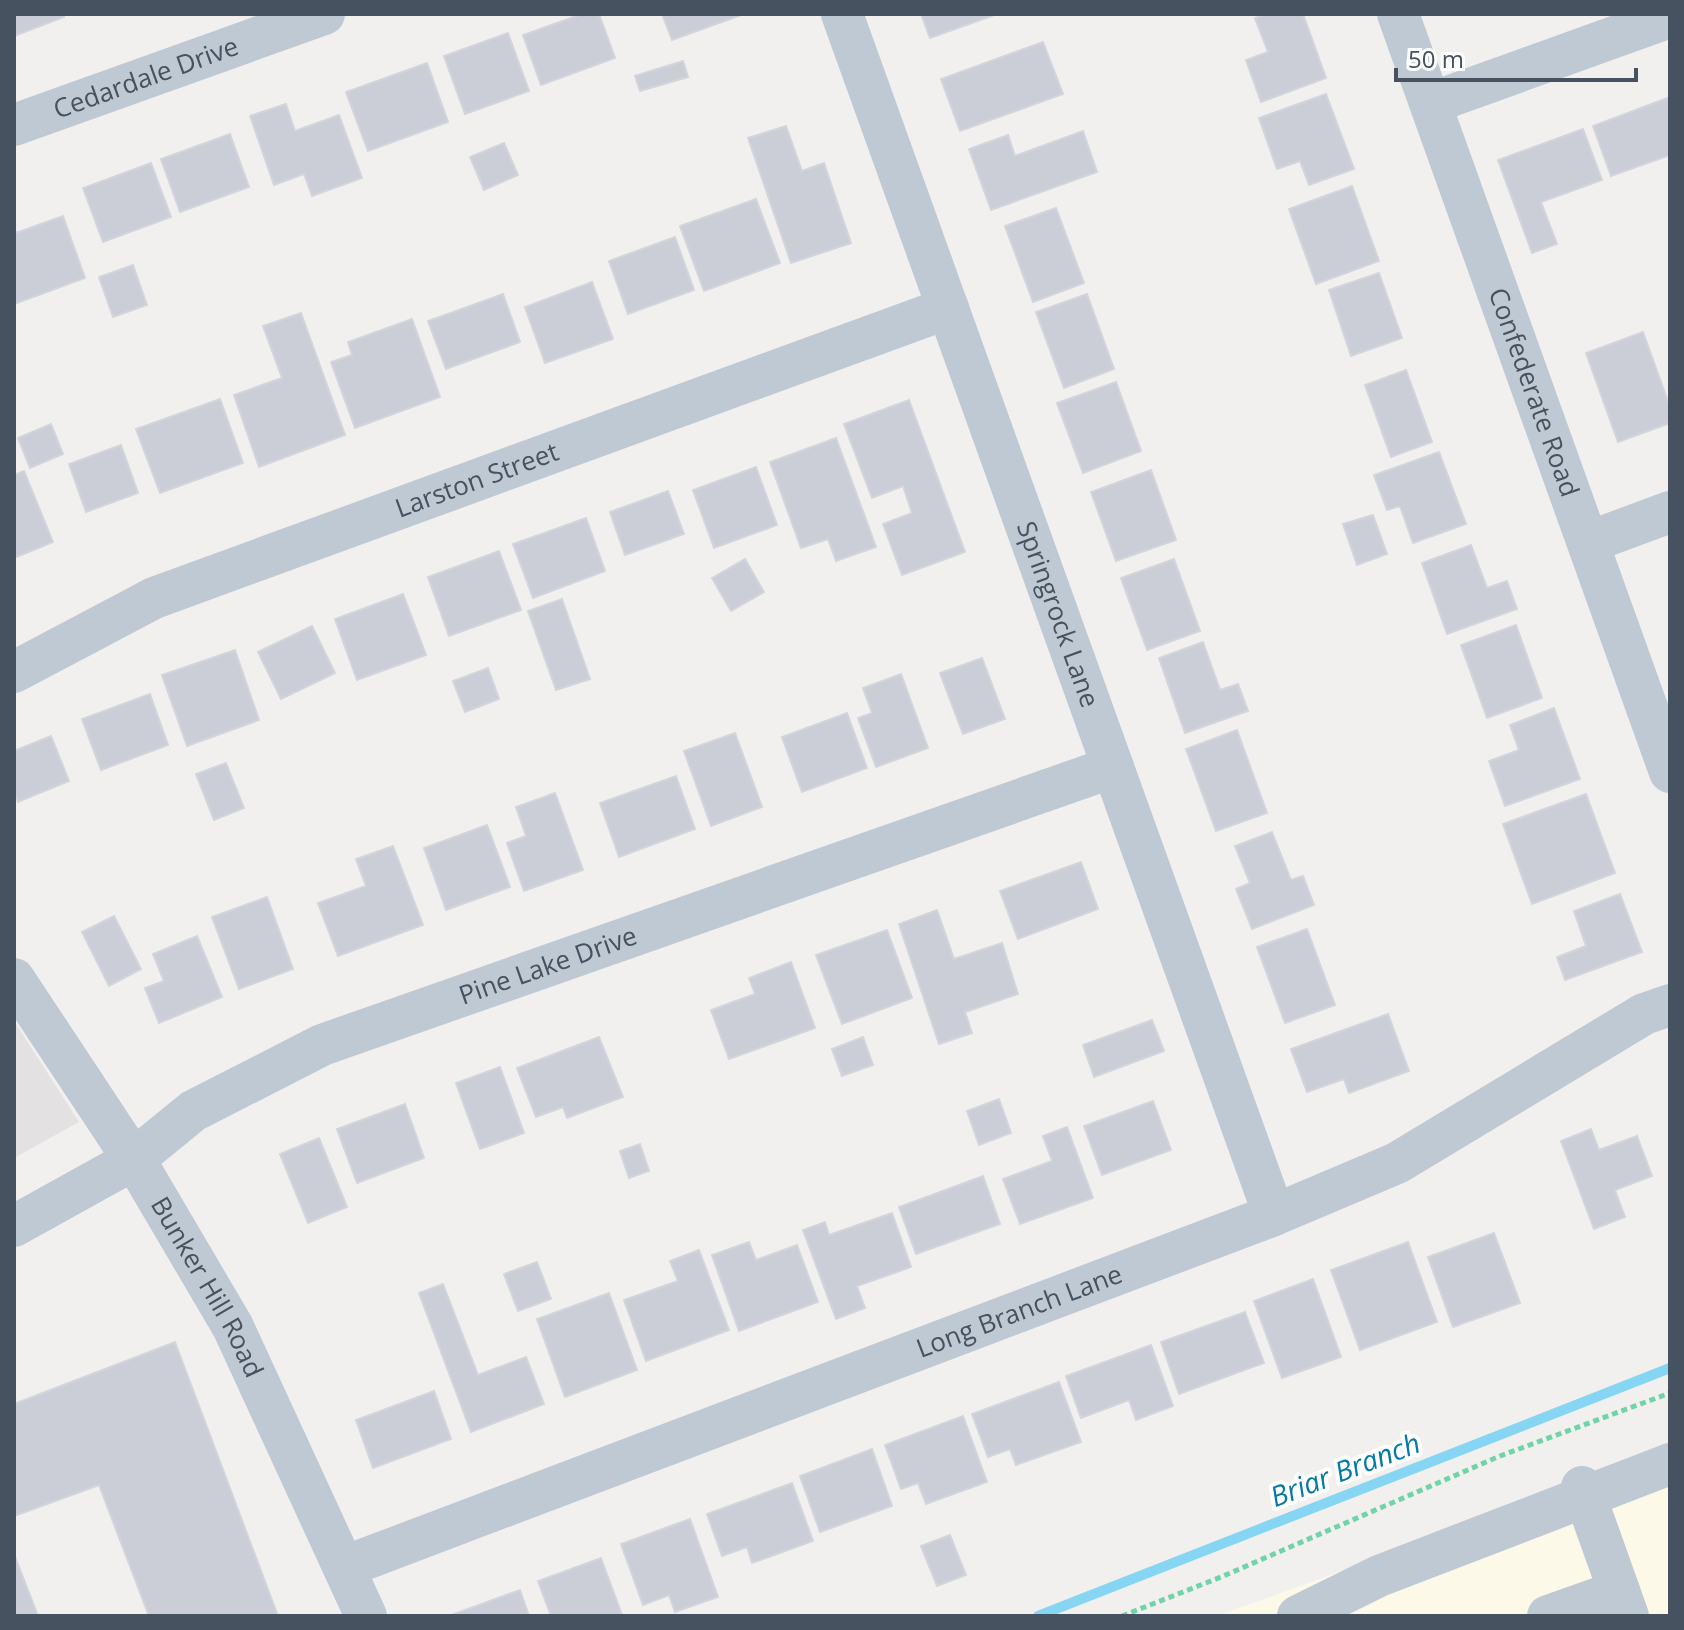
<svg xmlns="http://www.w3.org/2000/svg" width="1684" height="1630" font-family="'Open Sans',sans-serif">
  <rect width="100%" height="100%" fill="#f2f0ef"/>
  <!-- commercial -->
  <path fill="#fdf9e8" d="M 1670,1452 L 1670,1616 L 1217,1616 L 1325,1577 Z"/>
  <!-- education -->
  <path fill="#e3e1e1" d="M 14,1021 L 79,1122 L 14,1158 Z"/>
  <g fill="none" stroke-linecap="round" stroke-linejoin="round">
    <!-- stream -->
    <path stroke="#85d5f3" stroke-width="10" d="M 1038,1616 L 1670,1368"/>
  </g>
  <!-- building -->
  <path fill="#cbced6" stroke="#d3d5dc" stroke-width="2" d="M 14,14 L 63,14 L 64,17 L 14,36 Z
    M 582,14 L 599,14 L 615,58 L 541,85 L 523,35 Z
    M 662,14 L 744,14 L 672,40 Z
    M 921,14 L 997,14 L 930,38 Z
    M 1267,14 L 1303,14 L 1326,78 L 1261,102 L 1246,60 L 1268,52 L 1255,18 Z
    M 508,33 L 529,91 L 465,114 L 444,56 Z
    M 1043,42 L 1063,94 L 960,131 L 941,79 Z
    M 683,61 L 688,77 L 640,91 L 635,76 Z
    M 427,63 L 448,122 L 368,151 L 346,92 Z
    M 1326,94 L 1354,169 L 1309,185 L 1300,161 L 1277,169 L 1259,118 Z
    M 1670,97 L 1670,155 L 1611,176 L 1593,126 Z
    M 286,104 L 295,131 L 339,115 L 362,178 L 312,196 L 304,174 L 274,185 L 250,116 Z
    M 786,126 L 802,171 L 824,163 L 851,243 L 791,263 L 748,138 Z
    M 1583,129 L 1602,180 L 1541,202 L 1557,244 L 1532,253 L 1498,160 Z
    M 1083,131 L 1097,172 L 991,210 L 969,149 L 1008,135 L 1015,156 Z
    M 230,134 L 249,187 L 180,212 L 161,159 Z
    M 504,143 L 518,175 L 484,190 L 470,157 Z
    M 151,163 L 171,217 L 103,242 L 83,188 Z
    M 1352,186 L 1379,261 L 1316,284 L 1289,209 Z
    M 756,199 L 780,263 L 704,291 L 680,226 Z
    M 1056,208 L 1084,283 L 1033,302 L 1005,226 Z
    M 63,216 L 85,278 L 14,304 L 14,227 L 16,233 Z
    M 675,237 L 694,290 L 628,314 L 609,261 Z
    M 133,265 L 147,305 L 113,317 L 99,277 Z
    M 1379,273 L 1402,338 L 1351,356 L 1329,290 Z
    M 592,282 L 613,339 L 545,363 L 525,307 Z
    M 503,294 L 520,342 L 446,369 L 428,321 Z
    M 1087,294 L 1114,369 L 1064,388 L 1036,312 Z
    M 301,313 L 345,435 L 259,467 L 234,395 L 282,378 L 263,326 Z
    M 412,319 L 440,397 L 355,428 L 331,362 L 352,355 L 348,342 Z
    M 1643,332 L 1670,407 L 1670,423 L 1618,442 L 1586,353 Z
    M 1406,370 L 1432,442 L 1391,457 L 1365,385 Z
    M 1116,382 L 1141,451 L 1083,473 L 1057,403 Z
    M 220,399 L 243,463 L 160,493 L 136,429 Z
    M 909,400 L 965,552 L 902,575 L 883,524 L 912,513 L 903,486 L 872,498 L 844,424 Z
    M 51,424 L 63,454 L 30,468 L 18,438 Z
    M 836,438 L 876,547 L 836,561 L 828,539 L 801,548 L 770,462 Z
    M 121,445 L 138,493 L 86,512 L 69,464 Z
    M 1439,452 L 1466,524 L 1413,543 L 1400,506 L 1387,510 L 1374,475 Z
    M 756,467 L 777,525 L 714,548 L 693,490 Z
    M 1151,470 L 1176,540 L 1116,561 L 1091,492 Z
    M 24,471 L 53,542 L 14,558 L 14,475 Z
    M 668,491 L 684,534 L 625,555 L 610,512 Z
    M 1373,515 L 1387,554 L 1357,565 L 1343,524 Z
    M 586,518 L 605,571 L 533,598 L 513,544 Z
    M 1471,545 L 1487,588 L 1507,581 L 1517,609 L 1447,634 L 1422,563 Z
    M 499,551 L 521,610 L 449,636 L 428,577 Z
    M 745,559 L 764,592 L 731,611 L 712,578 Z
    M 1174,559 L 1200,631 L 1147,650 L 1121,578 Z
    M 403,594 L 426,655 L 357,680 L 335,619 Z
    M 562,599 L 590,679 L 556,690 L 528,611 Z
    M 1516,625 L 1542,698 L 1487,718 L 1461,645 Z
    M 312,626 L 335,673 L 281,699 L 258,652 Z
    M 1203,642 L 1220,690 L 1238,684 L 1248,711 L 1185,733 L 1159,658 Z
    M 235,650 L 259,720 L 187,746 L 162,675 Z
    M 982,658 L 1005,719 L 963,734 L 940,673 Z
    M 488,668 L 499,699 L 465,712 L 453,681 Z
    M 901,674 L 928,748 L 876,767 L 858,718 L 872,713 L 863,688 Z
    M 150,694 L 168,745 L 101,770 L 82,719 Z
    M 1554,708 L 1580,779 L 1505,806 L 1489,761 L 1519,750 L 1510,725 Z
    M 847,713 L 867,768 L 802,792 L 782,737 Z
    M 1237,730 L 1267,813 L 1216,831 L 1186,749 Z
    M 735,733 L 762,807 L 711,826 L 684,751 Z
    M 51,736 L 69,781 L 18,802 L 14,791 L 14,751 Z
    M 226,763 L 244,808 L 214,820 L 196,774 Z
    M 676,776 L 695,829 L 619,857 L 600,803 Z
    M 555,793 L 583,870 L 524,891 L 507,843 L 526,836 L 516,807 Z
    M 1586,794 L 1615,873 L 1532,904 L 1503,824 Z
    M 487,825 L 510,887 L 446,910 L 424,848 Z
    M 1272,832 L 1291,880 L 1303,876 L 1314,905 L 1252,929 L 1236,889 L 1250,883 L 1235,846 Z
    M 393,846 L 423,925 L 338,956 L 318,903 L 366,886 L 356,859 Z
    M 1081,862 L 1098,909 L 1018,939 L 1000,891 Z
    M 1620,894 L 1642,952 L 1565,980 L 1557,957 L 1586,946 L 1574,911 Z
    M 267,897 L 293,969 L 239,989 L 212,917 Z
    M 937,910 L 954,959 L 1002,943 L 1018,994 L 965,1012 L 972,1033 L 939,1044 L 899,924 Z
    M 114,916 L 141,969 L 109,986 L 82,932 Z
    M 1307,929 L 1335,1005 L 1285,1023 L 1257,947 Z
    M 887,930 L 912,998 L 842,1024 L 816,955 Z
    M 197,936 L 222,997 L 159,1023 L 145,988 L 164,981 L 153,954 Z
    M 791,962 L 815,1028 L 729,1059 L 711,1010 L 755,994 L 749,978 Z
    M 1388,1014 L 1409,1071 L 1349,1093 L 1344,1079 L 1307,1092 L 1291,1049 Z
    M 1152,1020 L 1164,1051 L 1094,1077 L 1083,1045 Z
    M 599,1037 L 623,1097 L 567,1118 L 563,1107 L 536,1117 L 517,1068 Z
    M 863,1037 L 873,1065 L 842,1076 L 832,1049 Z
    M 500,1067 L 524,1133 L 480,1149 L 456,1083 Z
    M 999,1099 L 1011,1133 L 979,1145 L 967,1111 Z
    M 1153,1101 L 1171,1150 L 1102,1175 L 1084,1126 Z
    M 405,1104 L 424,1158 L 357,1183 L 337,1129 Z
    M 1067,1127 L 1093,1198 L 1020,1224 L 1003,1179 L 1052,1161 L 1043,1136 Z
    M 1591,1129 L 1599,1150 L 1637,1136 L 1652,1176 L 1615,1190 L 1625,1217 L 1594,1229 L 1561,1141 Z
    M 319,1138 L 347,1207 L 308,1223 L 280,1154 Z
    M 640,1144 L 649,1171 L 629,1178 L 620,1151 Z
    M 983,1176 L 1000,1224 L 916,1254 L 899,1207 Z
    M 892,1213 L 911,1267 L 857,1286 L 865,1308 L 836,1319 L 803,1230 L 825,1222 L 829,1235 Z
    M 1494,1233 L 1520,1303 L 1453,1327 L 1428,1257 Z
    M 749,1242 L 756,1260 L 797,1245 L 818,1302 L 739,1331 L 712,1255 Z
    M 1408,1242 L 1437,1322 L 1360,1350 L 1331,1270 Z
    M 699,1250 L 729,1330 L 646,1361 L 624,1300 L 678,1281 L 670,1261 Z
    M 537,1262 L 551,1299 L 518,1311 L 504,1274 Z
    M 1313,1279 L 1341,1357 L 1282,1378 L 1254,1301 Z
    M 443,1284 L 478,1375 L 526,1357 L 544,1404 L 471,1432 L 419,1293 Z
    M 609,1293 L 637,1370 L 565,1397 L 537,1319 Z
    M 1245,1312 L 1264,1363 L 1179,1394 L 1161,1342 Z
    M 175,1342 L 278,1616 L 149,1616 L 99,1485 L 14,1516 L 14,1404 Z
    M 1151,1345 L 1173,1406 L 1136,1420 L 1129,1400 L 1081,1418 L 1066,1376 Z
    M 1059,1382 L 1081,1442 L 1016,1465 L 1010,1449 L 988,1457 L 972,1414 Z
    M 434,1391 L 451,1439 L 373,1468 L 356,1420 Z
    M 963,1416 L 987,1482 L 926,1504 L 918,1483 L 901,1489 L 885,1445 Z
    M 872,1449 L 892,1506 L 820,1532 L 800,1476 Z
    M 792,1483 L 813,1541 L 752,1563 L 747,1547 L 722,1556 L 707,1514 Z
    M 690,1519 L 718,1597 L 675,1612 L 669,1595 L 643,1605 L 621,1544 Z
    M 950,1535 L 966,1575 L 937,1586 L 921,1546 Z
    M 14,1554 L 38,1616 L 14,1616 Z
    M 601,1558 L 622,1615 L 551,1616 L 538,1581 Z
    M 520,1590 L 529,1616 L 449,1616 Z"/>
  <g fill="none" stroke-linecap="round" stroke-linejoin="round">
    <!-- path -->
    <path stroke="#70d4a9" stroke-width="5" stroke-dasharray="6 4" stroke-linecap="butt" d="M 1122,1616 L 1221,1577 L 1500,1456 L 1670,1393"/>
    <!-- minor -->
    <g stroke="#bfc9d3" stroke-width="42">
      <path id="s1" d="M 842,14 L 1274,1215"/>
      <path id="s2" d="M 1398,14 L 1670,772"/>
      <path d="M 1431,103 L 1670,17"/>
      <path id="s3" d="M 14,125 L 324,14"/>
      <path d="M 1589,542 L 1670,512"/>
      <path id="s4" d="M 14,672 L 154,598 L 948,308"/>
      <path id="s5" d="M 14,979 L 143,1174 L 233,1327 L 366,1616"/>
      <path id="s6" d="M 14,1226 L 133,1160 L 193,1111 L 322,1045 L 1113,767"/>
      <path d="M 1582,1487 L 1628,1616"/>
      <path id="s7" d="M 344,1567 L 1274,1215 L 1397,1163 L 1644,1014 L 1670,1005"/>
      <path d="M 1298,1616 L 1379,1576 L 1670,1464"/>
      <path d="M 1548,1616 L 1619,1591"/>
    </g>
  </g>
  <g text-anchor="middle" stroke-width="8" stroke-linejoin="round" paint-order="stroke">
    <!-- street labels -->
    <g font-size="26" fill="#46525f" stroke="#fff">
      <text dy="9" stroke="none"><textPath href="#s3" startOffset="140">Cedardale Drive</textPath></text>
      <text dy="9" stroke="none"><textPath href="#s2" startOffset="402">Confederate Road</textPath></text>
      <text dy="9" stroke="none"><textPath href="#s4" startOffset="502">Larston Street</textPath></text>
      <text dy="9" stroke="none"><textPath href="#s1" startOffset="638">Springrock Lane</textPath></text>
      <text dy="9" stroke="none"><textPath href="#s6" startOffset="598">Pine Lake Drive</textPath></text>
      <text dy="9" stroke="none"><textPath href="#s5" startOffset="364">Bunker Hill Road</textPath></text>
      <text dy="9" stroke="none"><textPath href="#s7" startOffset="722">Long Branch Lane</textPath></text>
    </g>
    <!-- water labels -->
    <g font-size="28" font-style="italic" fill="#037aa6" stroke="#fff">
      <text transform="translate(1345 1470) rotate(-21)" y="10">Briar Branch</text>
    </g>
  </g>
  <!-- border -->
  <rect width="1684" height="1630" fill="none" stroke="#46525f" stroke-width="32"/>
  <!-- scale -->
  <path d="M1396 68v12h240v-12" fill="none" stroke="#46525f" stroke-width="4"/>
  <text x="1408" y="68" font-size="24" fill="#46525f" stroke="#ffffff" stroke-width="6" paint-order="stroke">50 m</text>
</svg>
